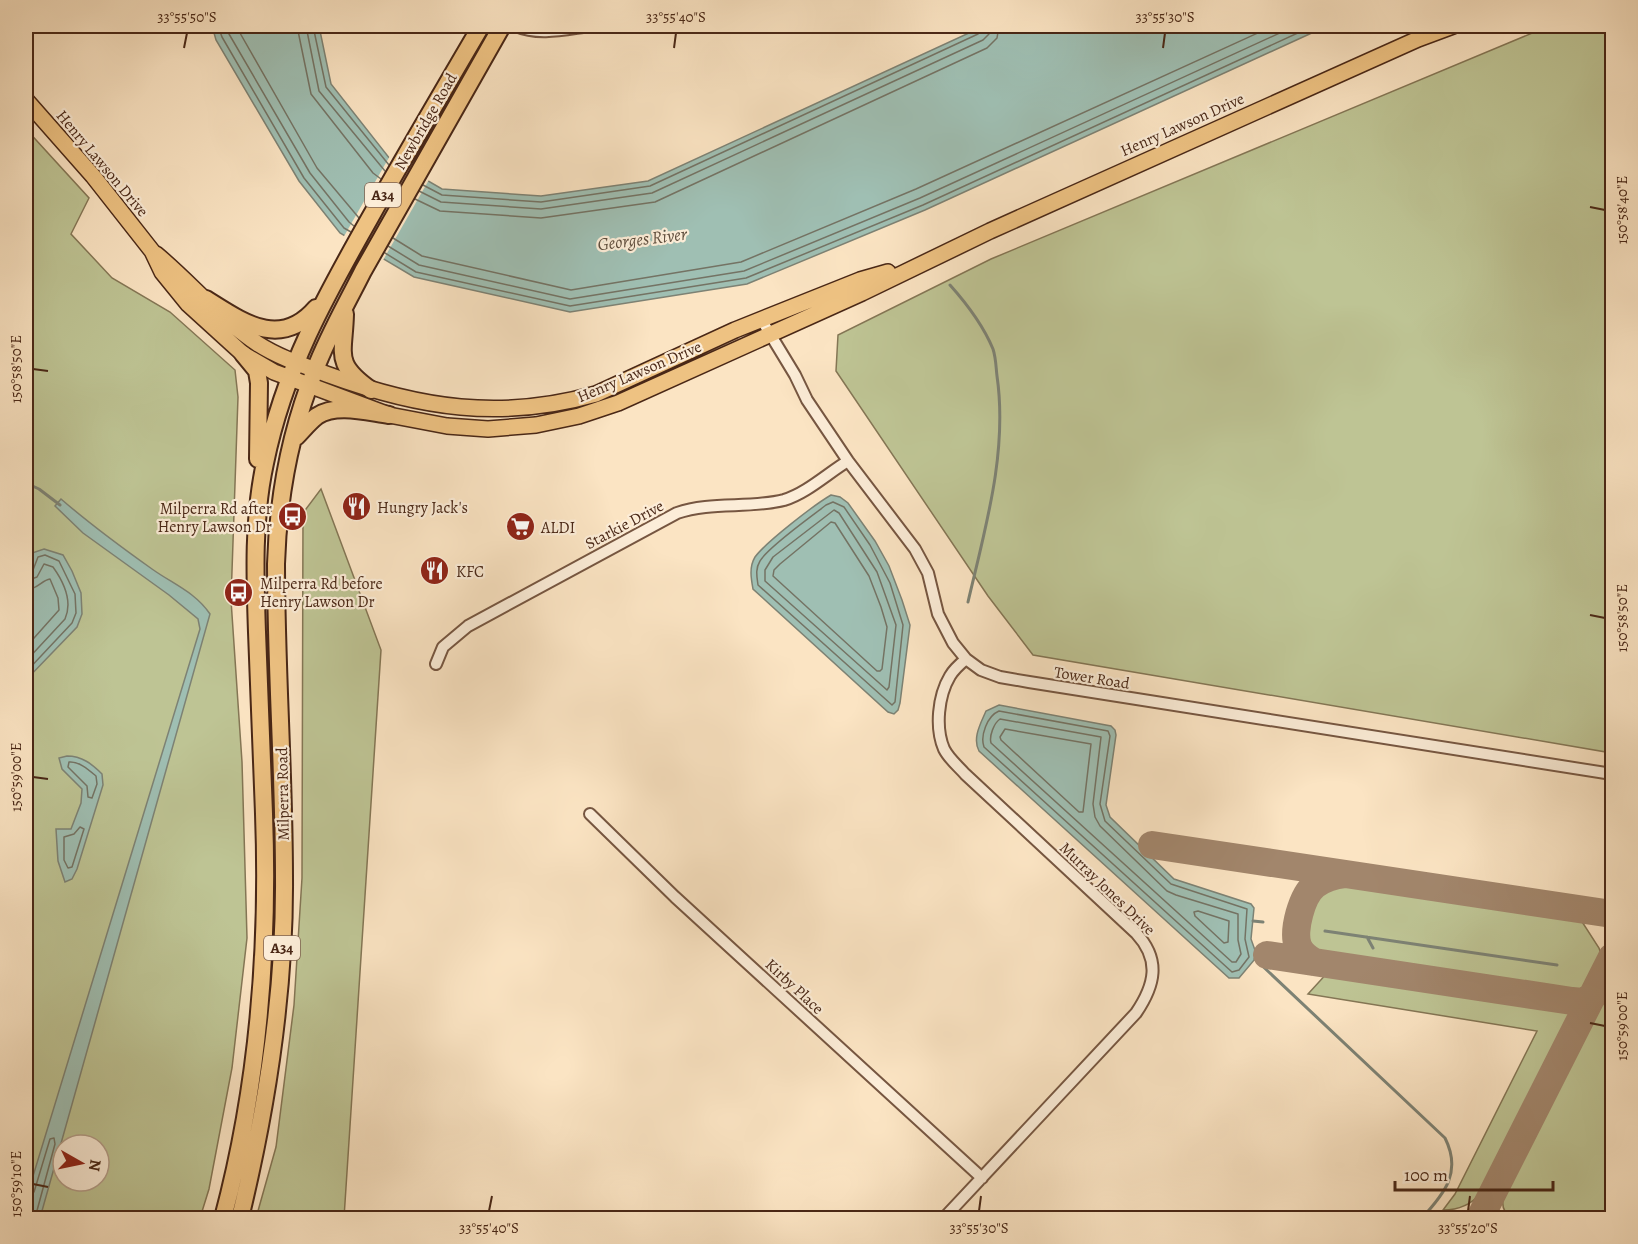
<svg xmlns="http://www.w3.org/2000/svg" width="1638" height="1244" font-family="Alegreya,serif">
  <rect width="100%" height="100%" fill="#fbe4c3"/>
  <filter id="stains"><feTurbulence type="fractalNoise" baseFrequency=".00333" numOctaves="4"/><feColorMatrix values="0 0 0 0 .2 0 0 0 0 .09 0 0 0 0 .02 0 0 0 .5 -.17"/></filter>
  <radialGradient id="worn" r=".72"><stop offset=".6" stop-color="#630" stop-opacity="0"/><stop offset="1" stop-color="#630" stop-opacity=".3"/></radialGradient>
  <!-- green -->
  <path fill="#bec494" stroke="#847655" stroke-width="1.5" fill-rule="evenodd" d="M 1549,26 L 1612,26 L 1612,753 L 1033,655 L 988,596 L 836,371 L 838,335 L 991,259 Z
    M 26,129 L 89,198 L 71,234 L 112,278 L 170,312 L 235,370 L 238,397 L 231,600 L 242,762 L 247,938 L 232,1068 L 209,1189 L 200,1218 L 36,1218 L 26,1215 ZM 63,1145 L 99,1145 L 99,1181 L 63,1181 Z
    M 321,489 L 381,650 L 344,1218 L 256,1218 L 276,1147 L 294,1005 L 302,878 L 303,513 Z
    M 1335,886 L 1355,886 L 1579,917 L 1599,948 L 1601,954 L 1584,988 L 1575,991 L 1541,986 L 1541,989 L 1324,956 L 1306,942 L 1303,931 L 1311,899 L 1321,890 Z
    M 1329,971 L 1536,1002 L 1536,1006 L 1563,1010 L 1569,1014 L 1567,1021 L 1481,1193 C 1471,1205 1458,1210 1443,1210 L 1455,1194 L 1537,1031 L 1308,994 Z
    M 1612,981 L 1612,1218 L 1512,1218 C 1504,1213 1501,1205 1504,1196 Z"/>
  <!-- water -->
  <path fill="#9fbfb3" stroke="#7d8274" stroke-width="1.5" d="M 212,26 L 319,26 L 331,84 L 390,159 L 442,189 L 541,196 L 648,181 L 984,26 L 1327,26 L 925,210 L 747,284 L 570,312 L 414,277 L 340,233 L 299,181 L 216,40 Z
    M 831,495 L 840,497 L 848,503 L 875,541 L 889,566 L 902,600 L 910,625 L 900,703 L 898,710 L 894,714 L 888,712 L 753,589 C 751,578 749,567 755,557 C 766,542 814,505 831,495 Z
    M 61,499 C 90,524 121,547 152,569 C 173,584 195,592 210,614 L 40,1218 L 26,1218 L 26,1199 L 200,629 L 198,619 L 169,595 L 83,533 L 55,506 Z
    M 44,549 L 63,555 L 72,571 L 81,593 L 82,614 L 77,627 L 26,680 L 26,570 L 28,568 L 32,553 Z
    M 999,705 L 1111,726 L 1115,730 L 1116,735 L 1106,805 L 1110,817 L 1174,879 L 1251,904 L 1254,908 L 1251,939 L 1256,953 L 1255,959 L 1239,978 L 1229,978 L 979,751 C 972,738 981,723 986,711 Z
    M 67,756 C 82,756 92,764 102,774 L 103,785 L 77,869 L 72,879 L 65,882 L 58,861 L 56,829 L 71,829 L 81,803 L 82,789 L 62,769 L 59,758 Z"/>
  <!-- pier -->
  <path fill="#fbe4c3" d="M 391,154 L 430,178 L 382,262 L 343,238 Z"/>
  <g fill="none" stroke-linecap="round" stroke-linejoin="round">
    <!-- shore -->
    <path stroke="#747364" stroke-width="1.5" d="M 218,26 L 222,37 L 304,178 L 344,228 L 351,232
      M 226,26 L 229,34 L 310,173 L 349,222 L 354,226
      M 236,26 L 317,168 L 359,218
      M 297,26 L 311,94 L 373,173 L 381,179
      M 306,26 L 319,91 L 385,171
      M 313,26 L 326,87 L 389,165
      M 423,185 L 442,195 L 541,202 L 650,186 L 978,34 L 982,30 L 983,26
      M 419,191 L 441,202 L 541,209 L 652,193 L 983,40 L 989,34 L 990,26
      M 415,199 L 440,211 L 541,218 L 655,202 L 987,48 L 997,38 L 999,26
      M 393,238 L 422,256 L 571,290 L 741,262 L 916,189 L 1273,26
      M 388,246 L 419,265 L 570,299 L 744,271 L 920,198 L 1295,26
      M 385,253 L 416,272 L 570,306 L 746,278 L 923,205 L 1313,26
      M 833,502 L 844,507 L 870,545 L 890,583 L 903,625 L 895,702 L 892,705 L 758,585 C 757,577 755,569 760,561 C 768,547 811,517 826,505 Z
      M 834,510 L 839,513 L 877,572 L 896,625 L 889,687 L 887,690 L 765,581 L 765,570 L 773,557 Z
      M 831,522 L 835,523 L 869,576 L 881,607 L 887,627 L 882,669 L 880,671 L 877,671 L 773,576 L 774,570 L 780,564 Z
      M 26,573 L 33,570 L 38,557 L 45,555 L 59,561 L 75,594 L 76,613 L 72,623 L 26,672
      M 26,581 L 37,577 L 44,564 L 53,567 C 63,581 73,601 65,619 L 26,661
      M 26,590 C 38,589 42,580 50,579 L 58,598 L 59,610 L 26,647
      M 999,711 L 1108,731 L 1110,736 L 1100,804 L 1105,821 L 1171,884 L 1247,909 L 1245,939 L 1249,957 L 1239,970 L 1232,972 L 984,747 C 980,736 987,716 999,711 Z
      M 1000,719 L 1101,737 L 1093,804 L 1095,817 L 1100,826 L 1167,891 L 1176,895 L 1238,914 L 1238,940 L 1241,954 L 1236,962 L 1232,962 L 991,743 C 989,736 994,723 1000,719 Z
      M 1005,729 L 1091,744 L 1083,812 L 1079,812 L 1001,740 L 1000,737 Z
      M 69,762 C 79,761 89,770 96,776 L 97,784 L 92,798 L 88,797 L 87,786 L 68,767 Z
      M 80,827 L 84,829 L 72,867 L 68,868 L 64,860 L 64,837 L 74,834 Z
      M 1198,911 L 1229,921 L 1228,942 L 1224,943 L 1195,916 L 1194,912 Z
      M 26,1196 L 30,1195 L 34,1192 L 50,1139 L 54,1138 L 55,1144 L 35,1218"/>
    <!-- stream -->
    <path stroke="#7d8274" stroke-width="3" d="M 950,285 C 967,304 983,325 993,349 C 996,358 996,368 997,376 C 1008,452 985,529 968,602
      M 26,483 L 39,489 L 60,505
      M 1253,921 L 1263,922
      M 1325,931 L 1557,965
      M 1367,937 L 1373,948
      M 1255,959 L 1445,1138 C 1462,1172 1445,1193 1422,1218"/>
    <!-- taxiway -->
    <path stroke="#a2866c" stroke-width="28" d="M 1152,845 L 1612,914
      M 1267,955 L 1572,1001 L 1583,1002 L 1593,996
      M 1314,962 C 1307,958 1301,954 1298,946 C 1292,931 1302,895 1315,885 C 1324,878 1334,875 1345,874
      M 1480,1218 L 1612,957"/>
    <defs>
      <path id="minor" d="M 516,26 C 539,36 566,29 590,26
        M 761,319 L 795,375 L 807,400 L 848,461 L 915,549 L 928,573 L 938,614 L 953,643 L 966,659 L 981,670 L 1000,677 L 1029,682 L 1612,774
        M 436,664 L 443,647 L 468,626 L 677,513 C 711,501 749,509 784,500 C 807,493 828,473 848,461
        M 590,814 L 675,897 L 982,1178
        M 944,1218 L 1136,1013 C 1155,985 1161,960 1136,933 L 965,774 C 958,766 949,759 944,749 C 935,728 938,696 950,676 C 954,669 960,664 966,659"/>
      <path id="primary" d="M 26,100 L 93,176 L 152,251 L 162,272 L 188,304 L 243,354 L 274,372 L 389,415 L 447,426 L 488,429 L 536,425 L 579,416 L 618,403 L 862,293 L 990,231 L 1418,39 L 1453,26
        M 156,254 C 191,283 220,319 258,344 C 280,358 305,366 329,375 C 419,408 501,421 596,394 L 735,330 L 860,280 L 888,272"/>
      <path id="trunk" d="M 206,299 C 243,322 280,350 316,308
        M 345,314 C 344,355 333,363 371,390
        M 243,354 L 257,371 L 259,383 L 258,459
        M 296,437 C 303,430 309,422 317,416 C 336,403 367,412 389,415
        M 223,1218 C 258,1087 269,949 264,814 C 262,753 259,692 257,632 C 255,575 253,518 265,463 C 284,370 325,297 371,216 C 407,152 444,89 481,26
        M 240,1218 C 267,1107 285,992 284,877 C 284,773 276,669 276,564 C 278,498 290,432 315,370 C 328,336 347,303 363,271 L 502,26"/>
    </defs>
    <!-- minor casing -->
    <use href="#minor" stroke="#765641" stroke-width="14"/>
    <!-- primary casing -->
    <use href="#primary" stroke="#492716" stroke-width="18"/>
    <!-- trunk casing -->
    <use href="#trunk" stroke="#492716" stroke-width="20"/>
    <!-- minor -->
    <use href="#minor" stroke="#fcedd8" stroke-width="10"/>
    <!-- primary -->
    <use href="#primary" stroke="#eec282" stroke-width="15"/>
    <!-- trunk -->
    <use href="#trunk" stroke="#eec282" stroke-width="16"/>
  </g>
  <!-- ticks -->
  <path fill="none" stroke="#492716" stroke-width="2" d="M 184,48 L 187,33M 674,48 L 676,33M 1163,48 L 1165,33M 1590,207 L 1605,210M 33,369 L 48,371M 1590,615 L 1605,618M 33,777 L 48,779M 1590,1023 L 1605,1026M 33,1184 L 48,1187M 489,1211 L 492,1196M 979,1211 L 981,1196M 1468,1211 L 1470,1196"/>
  <!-- icons -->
  <defs>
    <symbol id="restaurant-disc" viewBox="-11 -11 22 22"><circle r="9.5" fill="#8f2418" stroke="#fcedd8"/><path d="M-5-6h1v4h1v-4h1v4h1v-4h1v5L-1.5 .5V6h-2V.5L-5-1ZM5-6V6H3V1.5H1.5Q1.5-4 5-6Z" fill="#fff"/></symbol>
    <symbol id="bus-disc" viewBox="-11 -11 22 22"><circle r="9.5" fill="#8f2418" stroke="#fcedd8"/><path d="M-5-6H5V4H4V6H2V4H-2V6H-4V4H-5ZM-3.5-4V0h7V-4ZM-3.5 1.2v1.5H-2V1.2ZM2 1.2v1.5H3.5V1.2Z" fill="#fff"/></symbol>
    <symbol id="supermarket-disc" viewBox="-11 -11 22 22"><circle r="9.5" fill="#8f2418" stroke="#fcedd8"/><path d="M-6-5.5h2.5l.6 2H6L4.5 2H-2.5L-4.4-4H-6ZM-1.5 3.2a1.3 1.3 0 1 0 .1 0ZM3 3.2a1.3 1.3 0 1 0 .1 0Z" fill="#fff"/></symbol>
  </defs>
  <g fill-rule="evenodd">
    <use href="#restaurant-disc" x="340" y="490" width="33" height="33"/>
    <use href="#bus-disc" x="276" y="500" width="33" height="33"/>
    <use href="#supermarket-disc" x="504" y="510" width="33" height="33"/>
    <use href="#restaurant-disc" x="418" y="554" width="33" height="33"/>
    <use href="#bus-disc" x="222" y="576" width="33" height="33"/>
  </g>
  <g text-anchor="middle" stroke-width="4.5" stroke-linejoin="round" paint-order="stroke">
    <!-- shield labels -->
    <g fill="#fcedd8" stroke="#7f6250" stroke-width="1.5">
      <rect x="365" y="183" width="36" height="24" rx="4.5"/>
      <rect x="264" y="936" width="36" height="24" rx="4.5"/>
    </g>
    <g font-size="15" font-weight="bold" fill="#492716">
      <text x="383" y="200">A34</text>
      <text x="282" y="953">A34</text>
    </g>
    <!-- street labels -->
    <g font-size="16" fill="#492716" stroke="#fcedd8">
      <text transform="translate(425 121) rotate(-60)" y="6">Newbridge Road</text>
      <text transform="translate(1182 124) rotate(-24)" y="6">Henry Lawson Drive</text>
      <text transform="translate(103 163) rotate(50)" y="6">Henry Lawson Drive</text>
      <text transform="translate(639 371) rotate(-23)" y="6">Henry Lawson Drive</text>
      <text transform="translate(624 524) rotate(-28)" y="6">Starkie Drive</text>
      <text transform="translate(1092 677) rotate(9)" y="6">Tower Road</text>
      <text transform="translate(282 794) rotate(-91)" y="6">Milperra Road</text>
      <text transform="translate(1108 888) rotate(44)" y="6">Murray Jones Drive</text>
      <text transform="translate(795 986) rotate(43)" y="6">Kirby Place</text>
    </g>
    <!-- poi labels -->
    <g font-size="16" fill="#492716" stroke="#fcedd8" text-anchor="start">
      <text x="377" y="513">Hungry Jack's</text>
      <text x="272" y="514" text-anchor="end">Milperra Rd after<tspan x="272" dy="18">Henry Lawson Dr</tspan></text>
      <text x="541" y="533">ALDI</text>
      <text x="456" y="577">KFC</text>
      <text x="260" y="589">Milperra Rd before<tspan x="260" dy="18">Henry Lawson Dr</tspan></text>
    </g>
    <!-- water labels -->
    <g font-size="18" font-style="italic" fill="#5e4d3d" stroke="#fcedd8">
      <text transform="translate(642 239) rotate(-7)" y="6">Georges River</text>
    </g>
  </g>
  <!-- margin -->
  <rect width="1638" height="1244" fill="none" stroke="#fbe4c3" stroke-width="66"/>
  <!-- north arrow -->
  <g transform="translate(81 1163) rotate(99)"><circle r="28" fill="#fcedd8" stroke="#b49e8a" stroke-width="1.5"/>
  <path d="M0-4.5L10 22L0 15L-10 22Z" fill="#8f2418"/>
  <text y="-9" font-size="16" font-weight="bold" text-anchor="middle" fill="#492716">N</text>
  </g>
  <!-- scale -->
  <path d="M1395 1181v9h158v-9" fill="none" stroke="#492716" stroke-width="3"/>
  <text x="1404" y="1181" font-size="18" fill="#492716" stroke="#fcedd8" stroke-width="4.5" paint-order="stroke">100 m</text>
  <rect x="33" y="33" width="1572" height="1178" fill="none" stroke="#492716" stroke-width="2"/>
  <g font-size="15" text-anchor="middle" fill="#492716">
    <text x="187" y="22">33°55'50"S</text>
    <text x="676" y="22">33°55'40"S</text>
    <text x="1165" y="22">33°55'30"S</text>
    <text transform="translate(1622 210) rotate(-90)" y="5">150°58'40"E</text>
    <text transform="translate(16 369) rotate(-90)" y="5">150°58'50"E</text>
    <text transform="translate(1622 618) rotate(-90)" y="5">150°58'50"E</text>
    <text transform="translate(16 777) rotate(-90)" y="5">150°59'00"E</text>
    <text transform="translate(1622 1026) rotate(-90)" y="5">150°59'00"E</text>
    <text transform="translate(16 1184) rotate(-90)" y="5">150°59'10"E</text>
    <text x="489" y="1233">33°55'40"S</text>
    <text x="979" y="1233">33°55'30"S</text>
    <text x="1468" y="1233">33°55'20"S</text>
  </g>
  <rect width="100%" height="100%" filter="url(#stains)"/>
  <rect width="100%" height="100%" fill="url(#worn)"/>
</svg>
